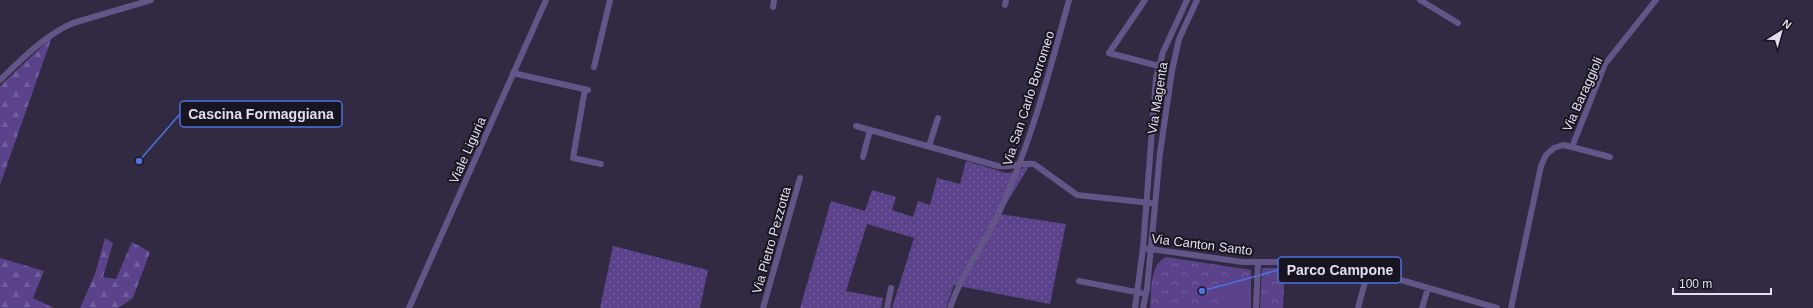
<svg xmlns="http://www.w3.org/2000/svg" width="1813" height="308" font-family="Helvetica,sans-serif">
  <defs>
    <pattern id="grass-dots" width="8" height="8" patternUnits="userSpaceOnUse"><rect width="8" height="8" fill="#5a438b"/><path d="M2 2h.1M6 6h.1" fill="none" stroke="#715e9c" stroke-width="1.8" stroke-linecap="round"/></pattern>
    <pattern id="forest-firs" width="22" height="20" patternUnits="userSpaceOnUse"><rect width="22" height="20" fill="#5a438b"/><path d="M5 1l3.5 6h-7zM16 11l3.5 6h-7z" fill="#715e9c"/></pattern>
    <pattern id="park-crowns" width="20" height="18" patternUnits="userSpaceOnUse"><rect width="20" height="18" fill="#5a438b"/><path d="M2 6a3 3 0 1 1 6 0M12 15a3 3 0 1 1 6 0" fill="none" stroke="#715e9c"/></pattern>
  </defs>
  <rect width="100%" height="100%" fill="#312a42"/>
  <!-- grass -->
  <path fill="url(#grass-dots)" d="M 966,161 L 1006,173 C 1014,174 1021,167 1029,166 L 1000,214 L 1066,224 L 1050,304 L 954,285 L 946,308 L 892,308 L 914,238 L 867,224 L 846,291 L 883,298 L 881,308 L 800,308 L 831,201 L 865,211 L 872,190 L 896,197 L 892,210 L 913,217 L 918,201 L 930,205 L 937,178 L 960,184 Z
    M 613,246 L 708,270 L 700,308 L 600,308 Z"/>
  <!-- forest -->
  <path fill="url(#forest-firs)" d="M 52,37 L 0,185 L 0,86 Z
    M 105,238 L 113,243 L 103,277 L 116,279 L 132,242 L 150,252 L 133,298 L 118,308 L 80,308 L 95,274 Z
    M 0,258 L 44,271 L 33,298 L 54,308 L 0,308 Z"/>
  <!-- park -->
  <path fill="url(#park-crowns)" d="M 1166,257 L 1251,270 L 1251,308 L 1150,308 C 1152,291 1149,265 1166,257 Z
    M 1262,268 L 1285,268 L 1283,308 L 1260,308 Z"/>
  <!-- pitch -->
  <path fill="#5a438b" d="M 1222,279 L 1249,282 L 1247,308 L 1219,308 Z"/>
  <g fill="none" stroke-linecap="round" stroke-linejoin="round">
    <!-- street -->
    <path stroke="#635588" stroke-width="6" d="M 1145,0 L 1109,53 L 1159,66
      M 1420,0 L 1458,23
      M 1005,5 L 1006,0
      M 773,7 L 774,0
      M 594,67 L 610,0
      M 513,73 L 588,90
      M 0,80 C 22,59 45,35 73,23 L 151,0
      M 585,89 L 573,158 L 601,164
      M 856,126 L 998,166 C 1011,168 1022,162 1034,164 L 1077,195 L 1151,203
      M 929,146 L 938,118
      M 1572,147 L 1610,157
      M 863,157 L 870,130
      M 1143,248 L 1243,262 L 1339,262 L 1497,308
      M 1079,281 L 1141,293
      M 409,308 L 546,0
      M 763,308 L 800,178
      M 887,308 L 891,288
      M 950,308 C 962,272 986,242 1001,208 C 1031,142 1050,70 1069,0
      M 1135,308 L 1143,248 L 1156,78 L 1163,52 L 1187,0
      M 1143,308 L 1147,289 L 1160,153 L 1172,71 L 1179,39 L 1197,0
      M 1256,308 L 1258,263
      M 1358,308 L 1368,271
      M 1422,308 L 1428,288
      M 1511,308 L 1541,166 L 1546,155 L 1554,148 L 1563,145 L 1572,147 L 1605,64 L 1656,0"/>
  </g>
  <g text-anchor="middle" stroke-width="4" stroke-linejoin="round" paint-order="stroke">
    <!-- street labels -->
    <g font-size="13" fill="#e1deee" stroke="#181520">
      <text transform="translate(1582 94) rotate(-66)" y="5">Via Baraggioli</text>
      <text transform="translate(1028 98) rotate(-72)" y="5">Via San Carlo Borromeo</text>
      <text transform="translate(1157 98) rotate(-81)" y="5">Via Magenta</text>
      <text transform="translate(467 150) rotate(-66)" y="5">Viale Liguria</text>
      <text transform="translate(771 240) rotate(-74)" y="5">Via Pietro Pezzotta</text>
      <text transform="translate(1202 244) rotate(7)" y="5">Via Canton Santo</text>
    </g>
  </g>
  <!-- callouts -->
  <path fill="none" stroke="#4e72de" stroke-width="1.5" d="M139 161L180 114M1202 291L1278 270"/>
  <g fill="#4e72de" stroke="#181520" stroke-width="1.5">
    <circle cx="139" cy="161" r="4"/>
    <circle cx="1202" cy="291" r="4"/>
  </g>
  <g fill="#181520" stroke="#4e72de" stroke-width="1.5">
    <rect x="180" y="101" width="162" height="26" rx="4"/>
    <rect x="1278" y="257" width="123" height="26" rx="4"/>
  </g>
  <g font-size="14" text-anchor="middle" font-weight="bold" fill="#e1deee">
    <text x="261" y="119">Cascina Formaggiana</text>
    <text x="1340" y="275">Parco Campone</text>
  </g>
  <!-- north arrow -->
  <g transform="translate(1781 32) rotate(37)" stroke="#181520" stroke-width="3" paint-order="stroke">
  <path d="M0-3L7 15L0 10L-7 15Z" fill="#e1deee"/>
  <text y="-6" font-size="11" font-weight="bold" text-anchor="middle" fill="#e1deee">N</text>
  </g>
  <!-- scale -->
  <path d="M1673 288v6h98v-6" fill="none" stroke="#e1deee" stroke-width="2"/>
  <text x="1679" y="288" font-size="12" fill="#e1deee" stroke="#181520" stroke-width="3" paint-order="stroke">100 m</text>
</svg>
